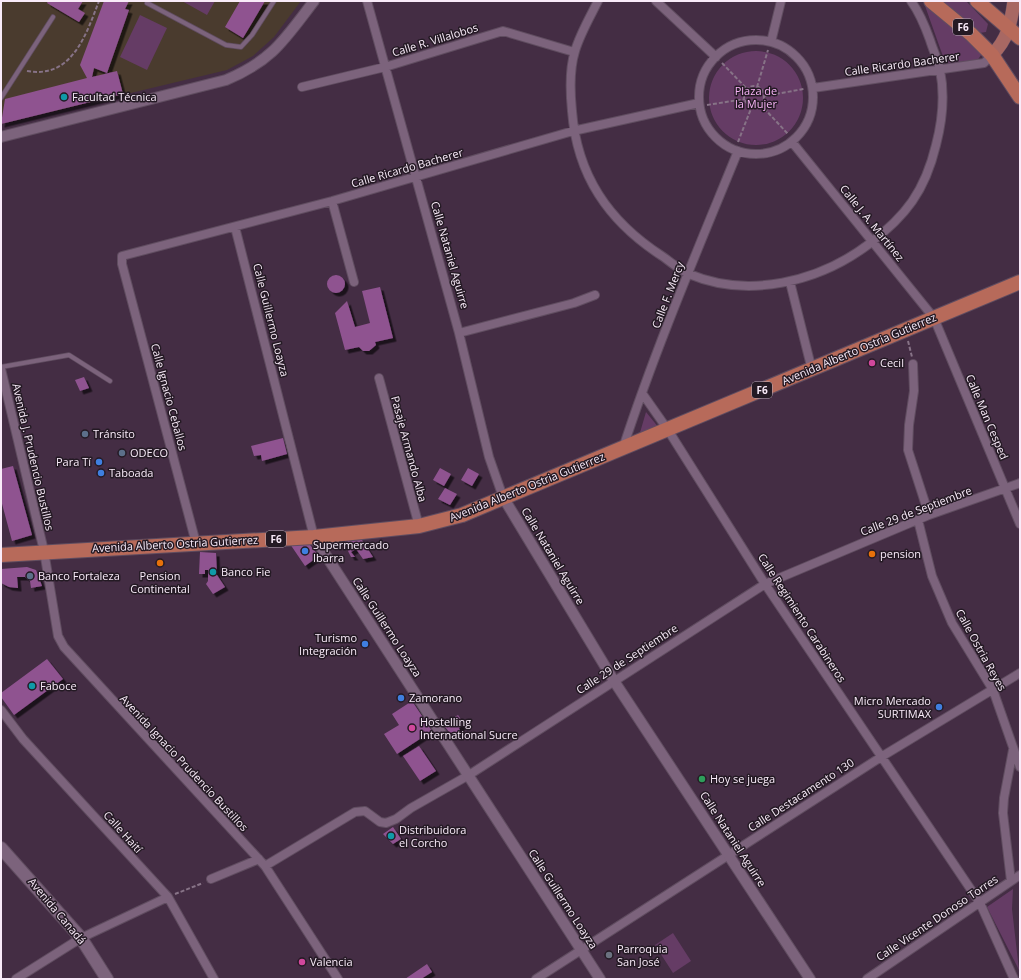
<svg xmlns="http://www.w3.org/2000/svg" width="1021" height="980" font-family="'Open Sans',sans-serif">
  <defs>
    <filter id="shadow"><feDropShadow dx="3.5" dy="3.5" stdDeviation="0" flood-color="#0009"/></filter>
  </defs>
  <rect width="100%" height="100%" fill="#442d44"/>
  <!-- education -->
  <path fill="#4a3b2e" d="M 1,1 L 301,1 L 274,37 L 253,56 L 227,70 L 1,124 Z"/>
  <!-- green -->
  <path fill="#653c65" d="M 182,1 L 215,1 L 207,15 Z
    M 943,1 L 966,1 L 988,24 L 986,32 L 979,33 Z
    M 924,3 L 980,49 L 981,55 L 977,61 L 953,64 L 945,62 Z
    M 140,15 L 167,28 L 147,70 L 120,57 Z
    M709 98a47 47 0 1 1 94 0a47 47 0 1 1-94 0Z
    M 646,412 L 659,428 L 639,436 Z
    M 1013,889 L 1012,909 L 1019,970 L 987,907 Z
    M 673,933 L 691,961 L 673,973 L 655,945 Z"/>
  <!-- building -->
  <path fill="#8f5390" filter="url(#shadow)" d="M 48,1 L 83,1 L 78,9 L 85,13 L 79,22 L 47,3 Z
    M 104,1 L 129,1 L 125,9 L 129,10 L 107,73 L 94,68 L 92,77 L 117,71 L 123,94 L 1,124 L 5,99 L 87,78 L 80,65 Z
    M 240,1 L 265,1 L 243,38 L 225,27 Z
    M327 284a9 9 0 1 1 18 0a9 9 0 1 1-18 0Z
    M 380,287 L 393,338 L 375,342 L 376,345 L 369,351 L 363,351 L 359,347 L 345,350 L 335,313 L 347,301 L 355,327 L 370,323 L 362,291 Z
    M 84,377 L 89,388 L 80,391 L 75,380 Z
    M 283,438 L 287,454 L 262,461 L 261,455 L 254,456 L 251,446 Z
    M 13,466 L 32,535 L 12,541 L 1,500 L 1,469 Z
    M 440,468 L 451,474 L 444,486 L 433,480 Z
    M 468,468 L 479,474 L 472,486 L 461,480 Z
    M 445,488 L 457,494 L 450,505 L 438,499 Z
    M 362,540 L 373,557 L 363,559 L 356,549 L 351,552 L 355,557 L 351,557 L 343,541 Z
    M 290,544 L 310,545 L 319,556 L 305,566 Z
    M 200,552 L 216,553 L 217,575 L 225,587 L 213,594 L 206,584 L 208,581 L 208,570 L 205,570 L 205,574 L 199,574 Z
    M 27,567 L 36,570 L 42,586 L 31,588 L 30,581 L 25,577 L 17,577 L 18,588 L 9,587 L 1,583 L 1,569 Z
    M 47,659 L 63,679 L 14,715 L 1,697 L 1,693 Z
    M 412,701 L 432,731 L 397,754 L 384,734 L 399,725 L 392,714 Z
    M 458,715 L 464,724 L 459,728 L 460,731 L 452,736 L 443,724 Z
    M 419,746 L 436,771 L 420,781 L 403,756 Z
    M 393,827 L 401,839 L 393,844 L 383,834 Z
    M 427,964 L 432,972 L 421,979 L 405,979 Z"/>
  <g fill="none" stroke-linecap="round" stroke-linejoin="round">
    <defs>
      <path id="service" d="M 147,3 L 226,45 L 241,47 L 252,35 L 274,1
        M 1,98 L 53,17
        M 1,367 L 69,355 L 110,381"/>
      <path id="minor" d="M 367,1 L 459,333 L 489,457 L 503,497
        M 598,1 C 590,17 580,34 575,51 C 569,70 570,91 572,111 C 577,175 608,221 662,256 C 671,262 679,270 689,274 C 748,299 819,282 869,244 C 906,216 925,191 936,145 C 942,122 945,95 940,70 C 938,60 933,50 930,40 C 925,26 920,13 911,1
        M 656,1 L 716,57
        M699 97a57 57 0 1 1 114 0a57 57 0 1 1-114 0Z
        M 771,42 L 781,1
        M 302,87 L 385,67 L 503,31 L 574,52
        M 813,88 L 984,63 L 992,55
        M 792,142 L 934,318 L 1020,524
        M 332,201 L 354,282
        M 235,227 L 314,537
        M 790,282 L 812,370
        M 459,333 L 574,303 L 595,295
        M 913,364 L 914,391 L 909,425 L 908,450 L 929,515
        M 1,369 L 44,551 L 58,636 L 64,647 L 265,866 L 338,979
        M 379,378 L 419,526
        M 642,393 L 668,430 L 765,584 L 980,903 L 1014,979
        M 623,448 C 656,347 698,249 738,151
        M 918,520 L 932,576 L 952,623 L 993,690 L 1020,767
        M 196,543 L 122,264 L 122,256 L 332,201 L 573,131 L 699,103
        M 1,710 L 23,739 L 168,897 L 214,979
        M 265,866 L 355,812 L 365,811 L 380,822 L 386,823 L 396,819 L 411,808 L 469,775 L 765,584 L 929,515 L 1020,483
        M 211,879 L 259,859
        M 1011,881 L 1003,813 L 1004,798 L 1013,750
        M 16,979 L 81,938 L 168,897
        M 536,979 L 881,757 L 1020,673
        M 867,979 L 1020,875"/>
      <path id="tertiary" d="M 1,137 L 226,80 C 273,60 284,40 314,1
        M 503,497 L 614,681 L 810,979
        M 314,537 L 600,979"/>
      <path id="secondary" d="M 1,848 L 81,938 L 107,979"/>
      <path id="primary" d="M 992,55 C 1008,39 1011,23 1014,1"/>
      <path id="trunk" d="M 931,1 L 971,34 L 992,55 L 1020,97
        M 977,1 L 1020,38
        M 1,555 L 314,537 L 419,526 L 462,515 L 1020,282"/>
    </defs>
    <!-- service casing -->
    <use href="#service" stroke="#604d60" stroke-width="5.5"/>
    <!-- minor casing -->
    <use href="#minor" stroke="#604d60" stroke-width="10"/>
    <!-- tertiary casing -->
    <use href="#tertiary" stroke="#604d60" stroke-width="12"/>
    <!-- secondary casing -->
    <use href="#secondary" stroke="#604d60" stroke-width="14"/>
    <!-- primary casing -->
    <use href="#primary" stroke="#604d60" stroke-width="14"/>
    <!-- trunk casing -->
    <use href="#trunk" stroke="#604d60" stroke-width="16"/>
    <!-- path -->
    <path stroke="#877387" stroke-width="2" stroke-dasharray="4 2" stroke-linecap="butt" d="M 722,63 L 748,90
      M 27,71 C 72,79 86,35 99,1
      M744 96a10 10 0 1 1 20 0a10 10 0 1 1-20 0Z
      M 757,87 L 768,50
      M 764,96 L 804,89
      M 760,104 L 788,134
      M 707,105 L 745,99
      M 738,142 L 752,106
      M 908,341 L 912,357
      M 175,894 L 203,883"/>
    <!-- service -->
    <use href="#service" stroke="#7c637c" stroke-width="4"/>
    <!-- minor -->
    <use href="#minor" stroke="#7c637c" stroke-width="8"/>
    <!-- tertiary -->
    <use href="#tertiary" stroke="#7c637c" stroke-width="10"/>
    <!-- secondary -->
    <use href="#secondary" stroke="#7c637c" stroke-width="12"/>
    <!-- primary -->
    <use href="#primary" stroke="#a86863" stroke-width="13"/>
    <!-- trunk -->
    <use href="#trunk" stroke="#b76a5a" stroke-width="14"/>
  </g>
  <!-- markers -->
  <g fill="#0f9aa8" stroke="#241a24" stroke-width="1.5">
    <circle cx="64" cy="97" r="4"/>
    <circle cx="213" cy="572" r="4"/>
    <circle cx="32" cy="686" r="4"/>
    <circle cx="391" cy="836" r="4"/>
  </g>
  <g fill="#d1479c" stroke="#241a24" stroke-width="1.5">
    <circle cx="872" cy="363" r="4"/>
    <circle cx="412" cy="728" r="4"/>
    <circle cx="302" cy="962" r="4"/>
  </g>
  <g fill="#5c6f8a" stroke="#241a24" stroke-width="1.5">
    <circle cx="85" cy="434" r="4"/>
    <circle cx="122" cy="453" r="4"/>
    <circle cx="30" cy="576" r="4"/>
  </g>
  <g fill="#3f7fe0" stroke="#241a24" stroke-width="1.5">
    <circle cx="99" cy="462" r="4"/>
    <circle cx="101" cy="473" r="4"/>
    <circle cx="305" cy="551" r="4"/>
    <circle cx="365" cy="644" r="4"/>
    <circle cx="401" cy="698" r="4"/>
    <circle cx="939" cy="707" r="4"/>
  </g>
  <g fill="#e8710a" stroke="#241a24" stroke-width="1.5">
    <circle cx="872" cy="554" r="4"/>
    <circle cx="160" cy="563" r="4"/>
  </g>
  <circle fill="#2e9e5b" stroke="#241a24" stroke-width="1.5" cx="702" cy="779" r="4"/>
  <circle fill="#6b7280" stroke="#241a24" stroke-width="1.5" cx="609" cy="955" r="4"/>
  <g text-anchor="middle" stroke-width="3" stroke-linejoin="round" paint-order="stroke">
    <!-- shield labels -->
    <g fill="#241a24" stroke="#b9acb9" stroke-width="1">
      <rect x="953" y="19" width="20" height="16" rx="3"/>
      <rect x="752" y="382" width="20" height="16" rx="3"/>
      <rect x="266" y="531" width="20" height="16" rx="3"/>
    </g>
    <g font-size="10" font-weight="bold" fill="#f9ebf9">
      <text x="963" y="31">F6</text>
      <text x="762" y="394">F6</text>
      <text x="276" y="543">F6</text>
    </g>
    <!-- street labels -->
    <g font-size="11" fill="#f9ebf9" stroke="#241a24">
      <text transform="translate(435 40) rotate(-17)" y="4">Calle R. Villalobos</text>
      <text transform="translate(902 64) rotate(-8)" y="4">Calle Ricardo Bacherer</text>
      <text transform="translate(407 168) rotate(-16)" y="4">Calle Ricardo Bacherer</text>
      <text transform="translate(872 223) rotate(51)" y="4">Calle J. A. Martínez</text>
      <text transform="translate(450 255) rotate(74)" y="4">Calle Nataniel Aguirre</text>
      <text transform="translate(668 295) rotate(-69)" y="4">Calle F. Mercy</text>
      <text transform="translate(271 320) rotate(76)" y="4">Calle Guillermo Loayza</text>
      <text transform="translate(859 349) rotate(-23)" y="4">Avenida Alberto Ostria Gutierrez</text>
      <text transform="translate(169 397) rotate(75)" y="4">Calle Ignacio Ceballos</text>
      <text transform="translate(987 417) rotate(67)" y="4">Calle Man Cesped</text>
      <text transform="translate(409 449) rotate(75)" y="4">Pasaje Armando Alba</text>
      <text transform="translate(33 457) rotate(77)" y="4">Avenida J. Prudencio Bustillos</text>
      <text transform="translate(527 487) rotate(-22)" y="4">Avenida Alberto Ostria Gutierrez</text>
      <text transform="translate(916 511) rotate(-21)" y="4">Calle 29 de Septiembre</text>
      <text transform="translate(175 544) rotate(-3)" y="4">Avenida Alberto Ostria Gutierrez</text>
      <text transform="translate(553 556) rotate(59)" y="4">Calle Nataniel Aguirre</text>
      <text transform="translate(802 618) rotate(57)" y="4">Calle Regimiento Carabineros</text>
      <text transform="translate(387 627) rotate(57)" y="4">Calle Guillermo Loayza</text>
      <text transform="translate(981 650) rotate(61)" y="4">Calle Ostria Reyes</text>
      <text transform="translate(627 659) rotate(-33)" y="4">Calle 29 de Septiembre</text>
      <text transform="translate(184 763) rotate(47)" y="4">Avenida Ignacio Prudencio Bustillos</text>
      <text transform="translate(801 795) rotate(-33)" y="4">Calle Destacamento 130</text>
      <text transform="translate(123 832) rotate(48)" y="4">Calle Haití</text>
      <text transform="translate(733 839) rotate(57)" y="4">Calle Nataniel Aguirre</text>
      <text transform="translate(563 899) rotate(57)" y="4">Calle Guillermo Loayza</text>
      <text transform="translate(57 911) rotate(50)" y="4">Avenida Canadá</text>
      <text transform="translate(937 918) rotate(-34)" y="4">Calle Vicente Donoso Torres</text>
    </g>
    <!-- park labels -->
    <g font-size="11" fill="#f8b4f7" stroke="#241a24">
      <text x="756" y="95">Plaza de<tspan x="756" dy="13">la Mujer</tspan></text>
    </g>
    <!-- poi labels -->
    <g font-size="11" fill="#f9ebf9" stroke="#241a24" text-anchor="start">
      <text x="72" y="101">Facultad Técnica</text>
      <text x="880" y="367">Cecil</text>
      <text x="93" y="438">Tránsito</text>
      <text x="130" y="457">ODECO</text>
      <text x="91" y="466" text-anchor="end">Para Tí</text>
      <text x="109" y="477">Taboada</text>
      <text x="313" y="549">Supermercado<tspan x="313" dy="13">Ibarra</tspan></text>
      <text x="880" y="558">pension</text>
      <text x="221" y="576">Banco Fie</text>
      <text x="38" y="580">Banco Fortaleza</text>
      <text x="160" y="580" text-anchor="middle">Pension<tspan x="160" dy="13">Continental</tspan></text>
      <text x="357" y="642" text-anchor="end">Turismo<tspan x="357" dy="13">Integración</tspan></text>
      <text x="40" y="690">Faboce</text>
      <text x="409" y="702">Zamorano</text>
      <text x="931" y="705" text-anchor="end">Micro Mercado<tspan x="931" dy="13">SURTIMAX</tspan></text>
      <text x="420" y="726">Hostelling<tspan x="420" dy="13">International Sucre</tspan></text>
      <text x="710" y="783">Hoy se juega</text>
      <text x="399" y="834">Distribuidora<tspan x="399" dy="13">el Corcho</tspan></text>
      <text x="617" y="953">Parroquia<tspan x="617" dy="13">San José</tspan></text>
      <text x="310" y="966">Valencia</text>
    </g>
  </g>
  <!-- border -->
  <rect width="1021" height="980" fill="none" stroke="#f9ebf9" stroke-width="4"/>
</svg>
